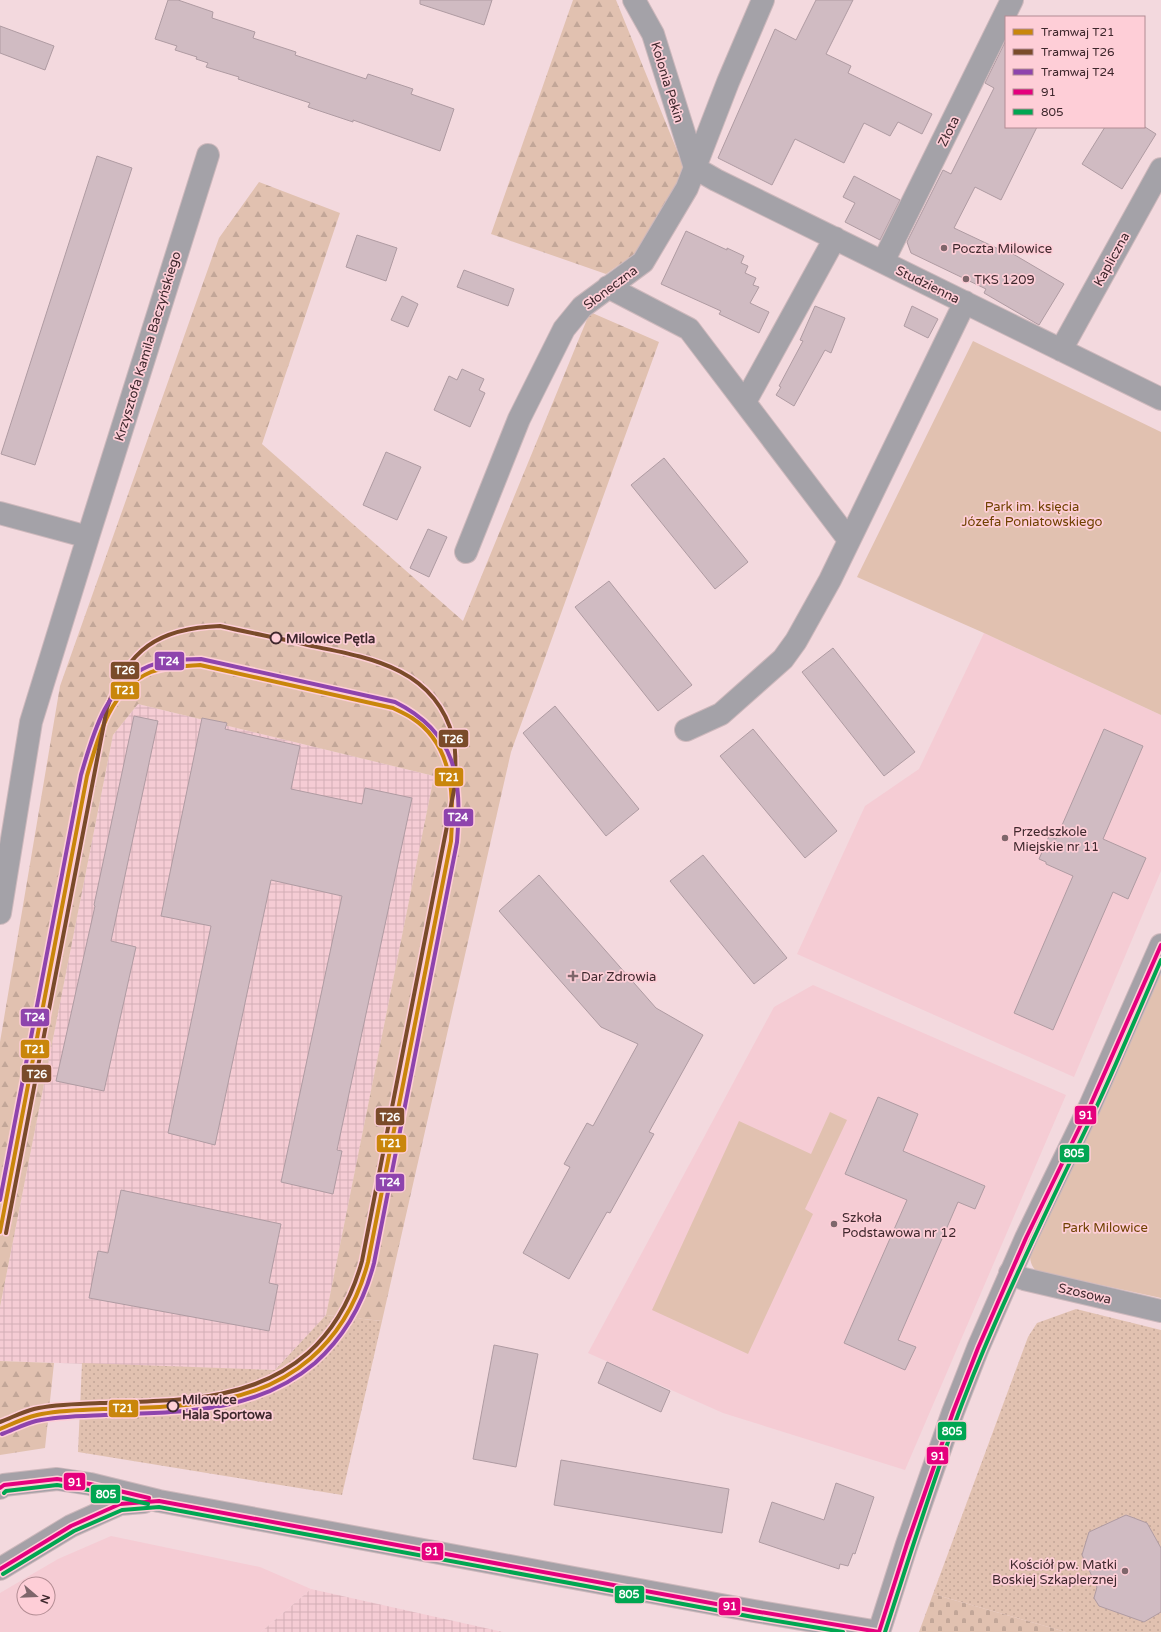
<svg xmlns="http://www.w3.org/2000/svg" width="1161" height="1632" font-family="'Varela Round',sans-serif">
  <defs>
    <pattern id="industrial-grid" width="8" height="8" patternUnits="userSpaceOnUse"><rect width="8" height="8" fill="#f5ccd4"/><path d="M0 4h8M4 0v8" fill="none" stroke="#d3afb6"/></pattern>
    <pattern id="grass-dots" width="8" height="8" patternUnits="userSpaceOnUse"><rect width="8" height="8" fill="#e1c1b0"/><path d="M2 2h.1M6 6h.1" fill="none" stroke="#c2a698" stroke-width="1.8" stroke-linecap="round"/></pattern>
    <pattern id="forest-firs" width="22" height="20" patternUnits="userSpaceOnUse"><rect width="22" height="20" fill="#e1c1b0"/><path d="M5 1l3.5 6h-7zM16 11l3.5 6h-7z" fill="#c2a698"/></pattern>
    <pattern id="cemetery-stones" width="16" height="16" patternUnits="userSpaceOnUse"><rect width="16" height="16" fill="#e1c1b0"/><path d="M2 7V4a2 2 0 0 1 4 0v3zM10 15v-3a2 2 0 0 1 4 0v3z" fill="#c2a698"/></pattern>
  </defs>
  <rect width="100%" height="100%" fill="#f3d9de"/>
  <!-- built -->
  <path fill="#f5ccd4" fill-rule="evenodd" d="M 984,633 L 1161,715 L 1161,871 L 1074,1077 L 797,954 L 865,806 L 919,769 Z
    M 813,985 L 1066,1095 L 905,1470 L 723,1413 L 588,1353 L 774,1007 Z
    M 111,1536 L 260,1567 L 311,1589 L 261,1632 L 0,1632 L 0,1593 L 58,1559 ZM 24,1584 L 48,1584 L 48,1608 L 24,1608 Z"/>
  <!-- industrial -->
  <path fill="url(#industrial-grid)" d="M 138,704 L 434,776 L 326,1315 L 275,1370 L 0,1361 L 0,1307 L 113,735 Z
    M 311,1589 L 503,1632 L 261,1632 Z"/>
  <!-- grass -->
  <path fill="url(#grass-dots)" d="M 1076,1309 L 1161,1330 L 1161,1632 L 1066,1632 L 933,1594 L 1028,1337 L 1037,1323 Z
    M 326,1315 L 382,1321 L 342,1495 L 78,1452 L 82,1363 L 275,1370 Z"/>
  <!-- forest -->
  <path fill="url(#forest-firs)" d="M 573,0 L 616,0 L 687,175 L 636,253 L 606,274 L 491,234 Z
    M 259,182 L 340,213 L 262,444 L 463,621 L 590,312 L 659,342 L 511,752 L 382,1321 L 326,1315 L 434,776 L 138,704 L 113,735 L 0,1307 L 0,1042 L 60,686 L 219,238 Z
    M 0,1361 L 54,1363 L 45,1448 L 0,1455 Z"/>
  <!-- cemetery -->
  <path fill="url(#cemetery-stones)" d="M 933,1594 L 1066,1632 L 919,1632 Z"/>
  <!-- park -->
  <path fill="#e1c1b0" d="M 973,341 L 1161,432 L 1161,715 L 984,633 L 857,577 Z
    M 1161,971 L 1161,1298 L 1069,1278 L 1067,1282 C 1049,1277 1029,1276 1030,1253 Z
    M 830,1112 L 847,1120 L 805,1209 L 813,1214 L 748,1354 L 652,1310 L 739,1121 L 811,1154 Z"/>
  <!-- building -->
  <path fill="#d0bbc2" stroke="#af9ba2" d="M 168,0 L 178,0 L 213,12 L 212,18 L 255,32 L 253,38 L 296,52 L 295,55 L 366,79 L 368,74 L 413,89 L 411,94 L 454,109 L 440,151 L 353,120 L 353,122 L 308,107 L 310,103 L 238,79 L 239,77 L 206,67 L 208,63 L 196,59 L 197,57 L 175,50 L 177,46 L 155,39 Z
    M 420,0 L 492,0 L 484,25 L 420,4 Z
    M 816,0 L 853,0 L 826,54 L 851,66 L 848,73 L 932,114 L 922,134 L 898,122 L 890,136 L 864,123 L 844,163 L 795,139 L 772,185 L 718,158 L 775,29 L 796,40 Z
    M 0,26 L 54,46 L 45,70 L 0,53 Z
    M 1006,40 L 1006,127 L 1037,127 L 1001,200 L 975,187 L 954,228 L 1007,253 L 1008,251 L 1064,284 L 1039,325 L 984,293 L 986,289 L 911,253 L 907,242 L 943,170 L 951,174 L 994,88 L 985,83 Z
    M 1105,127 L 1145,127 L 1156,134 L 1122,189 L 1082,164 Z
    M 97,156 L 132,168 L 35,465 L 1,454 Z
    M 854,176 L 900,200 L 880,240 L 845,222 L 855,203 L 843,197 Z
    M 686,231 L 727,250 L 727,248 L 744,256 L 741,263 L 748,266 L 745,273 L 756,278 L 753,285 L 759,287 L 750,303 L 769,312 L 759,333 L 719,314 L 721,311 L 661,284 Z
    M 357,235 L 397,248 L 386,281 L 346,267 Z
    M 464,270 L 514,289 L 508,306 L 457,287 Z
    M 402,296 L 418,304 L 408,327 L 391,320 Z
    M 815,306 L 845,318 L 831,353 L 825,350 L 794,406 L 776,395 L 781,387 L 779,386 L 803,341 L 800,340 Z
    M 912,306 L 938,319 L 928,338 L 904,326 Z
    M 462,369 L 484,379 L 479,390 L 485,393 L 470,427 L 434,410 L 449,376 L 457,380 Z
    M 386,452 L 421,467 L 397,520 L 363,505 Z
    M 664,458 L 748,562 L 715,589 L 631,485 Z
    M 428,529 L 447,537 L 429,577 L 410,568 Z
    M 609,581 L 692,685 L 658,711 L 575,607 Z
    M 833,648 L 915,752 L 884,776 L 802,672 Z
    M 555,706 L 639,809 L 606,836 L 523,733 Z
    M 134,716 L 158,721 L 111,941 L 136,947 L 104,1091 L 56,1081 L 95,906 L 94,905 Z
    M 202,718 L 227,723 L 225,729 L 300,746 L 291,789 L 362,804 L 365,788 L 412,798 L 337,1150 L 342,1151 L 333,1194 L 281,1182 L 342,896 L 271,880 L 215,1145 L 168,1133 L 211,926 L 161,916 Z
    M 753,729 L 837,831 L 805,858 L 720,756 Z
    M 1104,729 L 1143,746 L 1103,839 L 1146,858 L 1128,899 L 1113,892 L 1053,1030 L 1014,1013 L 1073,876 L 1046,864 L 1046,862 L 1039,859 L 1049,836 L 1056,839 Z
    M 703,855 L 787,958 L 754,984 L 670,881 Z
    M 539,875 L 656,1008 L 703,1035 L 649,1132 L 654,1134 L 610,1213 L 607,1212 L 569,1279 L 523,1253 L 570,1167 L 564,1164 L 587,1123 L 593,1126 L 638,1044 L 601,1027 L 499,911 Z
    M 878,1097 L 918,1114 L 903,1151 L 985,1186 L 975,1209 L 958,1202 L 898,1340 L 916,1347 L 905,1370 L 844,1343 L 907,1200 L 845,1174 Z
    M 121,1190 L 281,1224 L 269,1283 L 278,1285 L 269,1331 L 89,1298 L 98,1251 L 108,1253 Z
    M 494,1345 L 538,1354 L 516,1467 L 473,1459 Z
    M 607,1362 L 670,1391 L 661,1412 L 598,1383 Z
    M 561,1460 L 729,1489 L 722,1533 L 554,1505 Z
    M 836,1483 L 874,1497 L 855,1554 L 853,1553 L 848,1566 L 840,1564 L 839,1569 L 759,1542 L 772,1502 L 824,1520 Z
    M 1126,1515 L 1147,1523 L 1161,1548 L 1161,1612 L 1144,1622 L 1099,1606 L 1094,1598 L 1097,1587 L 1082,1555 L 1089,1532 Z"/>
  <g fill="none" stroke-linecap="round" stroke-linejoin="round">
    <defs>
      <path id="street" d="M 634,0 L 653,34 L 695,168
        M 695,168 L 716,180 L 1161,399
        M 883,262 L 1012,0
        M 608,287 L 689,329 L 849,540
        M 1061,350 L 1161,169
        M 745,402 L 835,238
        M 0,513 L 88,537 L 31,722 L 0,913
        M 88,537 L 208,155
        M 466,552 L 519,419 L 564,329 L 582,307 L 643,262 L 687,188 L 728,82 L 763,0
        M 686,730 L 721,714 L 783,659 L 796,641 L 830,580 L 965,302
        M 1010,1273 L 1024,1279 L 1161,1311"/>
      <path id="secondary" d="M 0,1488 L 4,1485 L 57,1479 L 90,1484 L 159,1501 L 574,1578 L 754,1611 L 879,1632 L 907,1544 L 953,1412 L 978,1348 L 1026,1238 L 1090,1106 L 1161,945
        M 0,1569 L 71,1526 L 120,1504 L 144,1502"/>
    </defs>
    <!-- street casing -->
    <use href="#street" stroke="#cdb8bc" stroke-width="24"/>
    <!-- secondary casing -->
    <use href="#secondary" stroke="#cdb8bc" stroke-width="24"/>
    <!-- street -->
    <use href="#street" stroke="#a4a2a8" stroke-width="22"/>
    <!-- secondary -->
    <use href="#secondary" stroke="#a5a1a7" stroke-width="22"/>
    <defs>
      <path id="bus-1" d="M 0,1488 L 4,1485 L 57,1479 L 90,1484 L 149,1498
        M 0,1569 L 71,1526 L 120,1504 L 159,1501 L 754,1611 L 879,1632
        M 879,1632 L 907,1544 L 953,1412 L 978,1348 L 1026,1238 L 1090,1106 L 1161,945"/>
      <path id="bus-2" d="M 4,1493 L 6,1491 L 57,1485 L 89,1490 L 148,1504
        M 3,1574 L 74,1531 L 122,1510 L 159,1507 L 753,1617 L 843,1632
        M 885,1632 C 916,1537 945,1441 984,1349 C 1018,1268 1057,1190 1095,1110 C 1118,1061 1139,1010 1161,960"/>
    </defs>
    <!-- bus-1 casing -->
    <use href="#bus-1" stroke="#feced7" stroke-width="7"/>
    <!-- bus-2 casing -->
    <use href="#bus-2" stroke="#feced7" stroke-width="7"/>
    <!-- bus-1 -->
    <use href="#bus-1" stroke="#e5007d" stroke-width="4"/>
    <!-- bus-2 -->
    <use href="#bus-2" stroke="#00a651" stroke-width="4"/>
    <defs>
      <path id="tram-1" d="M 0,1232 L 87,776 C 98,737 110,689 151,672 C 167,666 184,666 200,665 L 393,708 C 399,711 406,714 412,718 C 454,745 454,797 451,841 L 368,1262 C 358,1300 340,1333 310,1359 C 252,1409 175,1406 103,1409 C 81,1410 58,1410 37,1415 C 24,1418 12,1424 0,1429"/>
      <path id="tram-2" d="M 0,1422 C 11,1418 22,1412 34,1409 C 55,1404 78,1404 100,1403 C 173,1400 249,1404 308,1353 C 336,1328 352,1297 362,1261 L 455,785 C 455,769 457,753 453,737 C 435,669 372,658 312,646 C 282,639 251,633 220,626 C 159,628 127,649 107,708 L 6,1233"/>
      <path id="tram-3" d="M 0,1200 L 81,775 C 93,734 106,684 149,666 C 165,660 184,659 201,659 L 395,702 C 457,733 462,779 457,842 L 374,1263 C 364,1302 345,1336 315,1363 C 255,1414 179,1412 105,1415 C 82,1416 59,1416 36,1421 C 24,1424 13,1430 2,1434"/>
    </defs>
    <!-- tram-1 casing -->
    <use href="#tram-1" stroke="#feced7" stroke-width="7"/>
    <!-- tram-2 casing -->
    <use href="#tram-2" stroke="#feced7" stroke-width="7"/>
    <!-- tram-3 casing -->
    <use href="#tram-3" stroke="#feced7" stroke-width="7"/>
    <!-- tram-1 -->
    <use href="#tram-1" stroke="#c9860b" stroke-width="4"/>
    <!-- tram-2 -->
    <use href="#tram-2" stroke="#7a4b2a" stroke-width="4"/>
    <!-- tram-3 -->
    <use href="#tram-3" stroke="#8e44ad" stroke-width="4"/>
  </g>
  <!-- markers -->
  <g fill="#7e666b" stroke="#feced7" stroke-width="1.5">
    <circle cx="944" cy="248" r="4"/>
    <circle cx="966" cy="279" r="4"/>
    <circle cx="1005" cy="838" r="4"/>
    <path d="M571 970h4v4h4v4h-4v4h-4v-4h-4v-4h4z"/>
    <circle cx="834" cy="1224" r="4"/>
    <circle cx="1125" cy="1571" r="4"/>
  </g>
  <g fill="#feced7" stroke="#3f282d" stroke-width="2">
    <circle cx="276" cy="638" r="5.5"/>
    <circle cx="173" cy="1406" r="5.5"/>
  </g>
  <g text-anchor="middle" stroke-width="3.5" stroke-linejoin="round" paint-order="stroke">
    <!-- street labels -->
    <g font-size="13" fill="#3f282d" stroke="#feced7">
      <text transform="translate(668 82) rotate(73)" y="5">Kolonia Pekin</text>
      <text transform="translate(948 131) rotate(-64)" y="5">Złota</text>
      <text transform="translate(1111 259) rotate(-61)" y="5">Kapliczna</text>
      <text transform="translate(928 284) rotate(26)" y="5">Studzienna</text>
      <text transform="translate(610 287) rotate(-37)" y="5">Słoneczna</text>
      <text transform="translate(147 346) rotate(-73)" y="5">Krzysztofa Kamila Baczyńskiego</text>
      <text transform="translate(1085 1293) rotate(13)" y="5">Szosowa</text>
    </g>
    <!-- poi labels -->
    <g font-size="13" fill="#3f282d" stroke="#feced7" text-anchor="start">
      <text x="952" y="253">Poczta Milowice</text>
      <text x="974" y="284">TKS 1209</text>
      <text x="1013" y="836">Przedszkole<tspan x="1013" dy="15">Miejskie nr 11</tspan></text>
      <text x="581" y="981">Dar Zdrowia</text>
      <text x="842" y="1222">Szkoła<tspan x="842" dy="15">Podstawowa nr 12</tspan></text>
      <text x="1117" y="1569" text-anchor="end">Kościół pw. Matki<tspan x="1117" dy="15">Boskiej Szkaplerznej</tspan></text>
    </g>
    <!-- park labels -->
    <g font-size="13" fill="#6f4100" stroke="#feced7">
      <text x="1032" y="511">Park im. księcia<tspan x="1032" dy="15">Józefa Poniatowskiego</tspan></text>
      <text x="1105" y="1232">Park Milowice</text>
    </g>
    <!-- stop labels -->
    <g font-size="13" font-weight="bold" fill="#3f282d" stroke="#feced7" text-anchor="start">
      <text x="286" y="643">Milowice Pętla</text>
      <text x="182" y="1404">Milowice<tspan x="182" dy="15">Hala Sportowa</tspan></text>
    </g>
  </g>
  <g stroke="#feced7" stroke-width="1.5">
    <rect x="154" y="651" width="31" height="20" rx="4" fill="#8e44ad"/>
    <rect x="110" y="661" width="30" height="19" rx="4" fill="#7a4b2a"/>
    <rect x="110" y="681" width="30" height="19" rx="4" fill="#c9860b"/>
    <rect x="438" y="729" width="31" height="19" rx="4" fill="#7a4b2a"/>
    <rect x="434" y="767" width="30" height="20" rx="4" fill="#c9860b"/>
    <rect x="443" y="808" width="31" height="19" rx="4" fill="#8e44ad"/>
    <rect x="20" y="1008" width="30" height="19" rx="4" fill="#8e44ad"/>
    <rect x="20" y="1039" width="30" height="20" rx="4" fill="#c9860b"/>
    <rect x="21" y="1064" width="31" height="19" rx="4" fill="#7a4b2a"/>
    <rect x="1074" y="1105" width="23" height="20" rx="4" fill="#e5007d"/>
    <rect x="375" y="1107" width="30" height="19" rx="4" fill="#7a4b2a"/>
    <rect x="376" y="1134" width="31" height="19" rx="4" fill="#c9860b"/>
    <rect x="1059" y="1144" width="31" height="19" rx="4" fill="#00a651"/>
    <rect x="375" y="1173" width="30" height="19" rx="4" fill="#8e44ad"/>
    <rect x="108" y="1399" width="31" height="19" rx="4" fill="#c9860b"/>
    <rect x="937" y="1421" width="30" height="20" rx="4" fill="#00a651"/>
    <rect x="926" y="1446" width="23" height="19" rx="4" fill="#e5007d"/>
    <rect x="63" y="1472" width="23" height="19" rx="4" fill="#e5007d"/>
    <rect x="90" y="1484" width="31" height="20" rx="4" fill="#00a651"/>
    <rect x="421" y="1542" width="23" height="19" rx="4" fill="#e5007d"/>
    <rect x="614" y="1585" width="31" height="19" rx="4" fill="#00a651"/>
    <rect x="718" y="1597" width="23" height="19" rx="4" fill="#e5007d"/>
  </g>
  <g font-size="11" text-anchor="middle" font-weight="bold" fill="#fff">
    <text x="169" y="665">T24</text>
    <text x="125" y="674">T26</text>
    <text x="125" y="694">T21</text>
    <text x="453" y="743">T26</text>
    <text x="449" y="781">T21</text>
    <text x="458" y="821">T24</text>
    <text x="35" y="1021">T24</text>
    <text x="35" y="1053">T21</text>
    <text x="37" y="1078">T26</text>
    <text x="1086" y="1119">91</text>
    <text x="390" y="1121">T26</text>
    <text x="391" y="1147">T21</text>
    <text x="1074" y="1157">805</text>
    <text x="390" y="1186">T24</text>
    <text x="123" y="1412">T21</text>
    <text x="952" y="1435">805</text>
    <text x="938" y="1460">91</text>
    <text x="75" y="1486">91</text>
    <text x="106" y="1498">805</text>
    <text x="432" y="1555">91</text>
    <text x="629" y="1598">805</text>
    <text x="730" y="1610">91</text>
  </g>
  <!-- legend -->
  <rect x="1005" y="16" width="140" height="112" fill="#feced7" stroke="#b28c93"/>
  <rect x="1013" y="29" width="20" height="6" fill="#c9860b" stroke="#b28c93"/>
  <text x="1041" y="36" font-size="12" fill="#3f282d">Tramwaj T21</text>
  <rect x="1013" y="49" width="20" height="6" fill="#7a4b2a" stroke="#b28c93"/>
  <text x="1041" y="56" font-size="12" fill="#3f282d">Tramwaj T26</text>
  <rect x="1013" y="69" width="20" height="6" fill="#8e44ad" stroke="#b28c93"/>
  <text x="1041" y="76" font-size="12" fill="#3f282d">Tramwaj T24</text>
  <rect x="1013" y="89" width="20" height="6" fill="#e5007d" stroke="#b28c93"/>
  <text x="1041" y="96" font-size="12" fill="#3f282d">91</text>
  <rect x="1013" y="109" width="20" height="6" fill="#00a651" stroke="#b28c93"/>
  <text x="1041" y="116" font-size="12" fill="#3f282d">805</text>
  <!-- north arrow -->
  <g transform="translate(36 1596) rotate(109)"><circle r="19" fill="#feced7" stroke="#b28c93"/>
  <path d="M0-3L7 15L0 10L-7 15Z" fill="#7e666b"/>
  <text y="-6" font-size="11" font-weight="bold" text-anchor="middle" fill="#3f282d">N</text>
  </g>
</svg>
